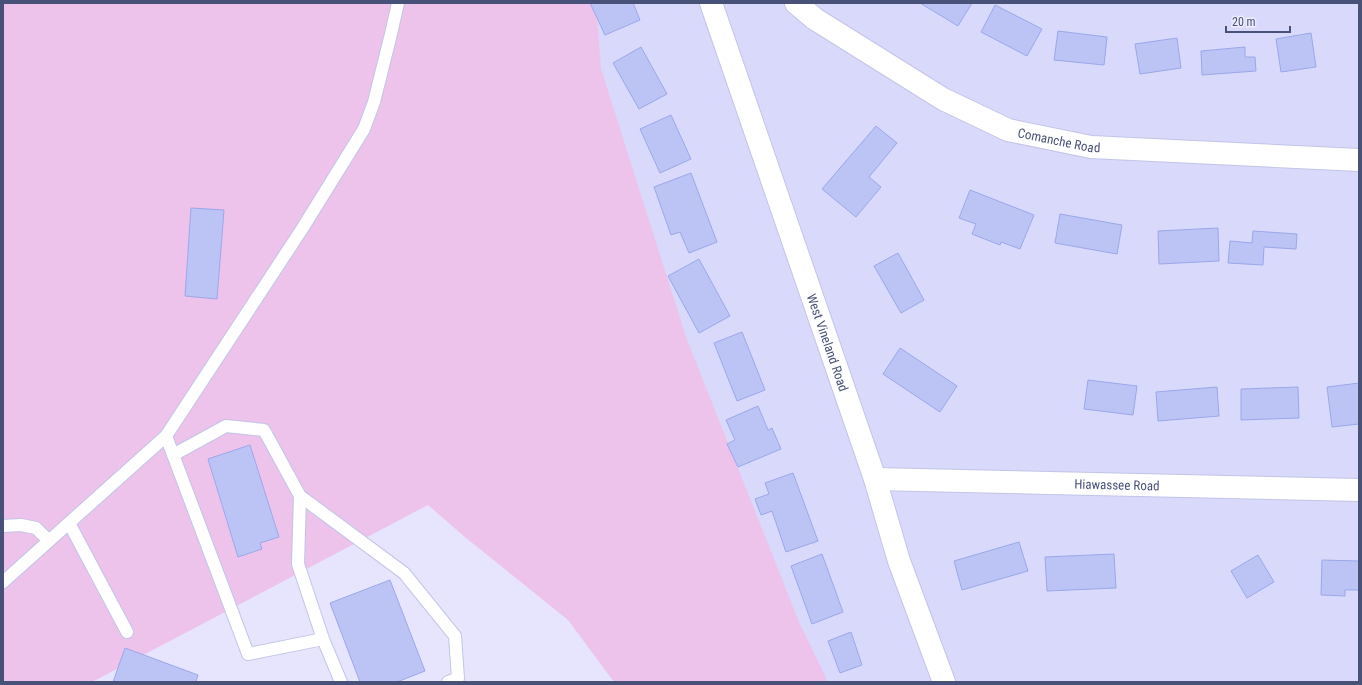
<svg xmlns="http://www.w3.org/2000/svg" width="1362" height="685" font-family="'Roboto Condensed',sans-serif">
  <rect width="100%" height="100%" fill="#e7e5fe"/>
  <!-- residential -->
  <path fill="#d9d9fb" d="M 505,3 L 1359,3 L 1359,682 L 758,682 Z"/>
  <!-- green -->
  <path fill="#edc2eb" d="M 3,3 L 596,3 L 601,69 L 687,340 L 799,622 L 828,682 L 614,682 L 568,620 L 466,538 L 428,505 L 94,681 L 94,682 L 3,682 Z"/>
  <!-- building -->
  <path fill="#bbc4f5" stroke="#9aa8e9" d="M 590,3 L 633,3 L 640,20 L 605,35 Z
    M 920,3 L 972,3 L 958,26 Z
    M 995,5 L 1042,29 L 1027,56 L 981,32 Z
    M 1058,31 L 1107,37 L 1104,65 L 1054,60 Z
    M 1311,33 L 1316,67 L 1281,72 L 1276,39 Z
    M 1177,38 L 1181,68 L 1140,74 L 1135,44 Z
    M 641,47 L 667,94 L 639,109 L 613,63 Z
    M 1245,47 L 1245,57 L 1255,57 L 1256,71 L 1202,75 L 1201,51 Z
    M 671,115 L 691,159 L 660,173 L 640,129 Z
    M 876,126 L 897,143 L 869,177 L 881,187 L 856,217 L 822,189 Z
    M 691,173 L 717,242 L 689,253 L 680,232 L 671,235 L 654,187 Z
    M 970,190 L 1034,215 L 1020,249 L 1001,242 L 1000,245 L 972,234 L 976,224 L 959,218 Z
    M 191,208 L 224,210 L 217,299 L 185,296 Z
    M 1060,214 L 1122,225 L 1117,254 L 1055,243 Z
    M 1218,228 L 1219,261 L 1159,264 L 1158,231 Z
    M 1253,231 L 1297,234 L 1296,249 L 1264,247 L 1263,265 L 1228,263 L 1230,241 L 1252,243 Z
    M 898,253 L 924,300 L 901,313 L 874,266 Z
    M 699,259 L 730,316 L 699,333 L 668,276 Z
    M 742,332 L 765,390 L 737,401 L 714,343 Z
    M 900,348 L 957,386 L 940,412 L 883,374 Z
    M 1088,380 L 1137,386 L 1133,415 L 1084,409 Z
    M 1359,383 L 1359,424 L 1332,427 L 1327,387 Z
    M 1217,387 L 1219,416 L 1158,421 L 1156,392 Z
    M 1298,387 L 1299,418 L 1241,420 L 1241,389 Z
    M 758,406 L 768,430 L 772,428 L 781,449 L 738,467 L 727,444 L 735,440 L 726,420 Z
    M 250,445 L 279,537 L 260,543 L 262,549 L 238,557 L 208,459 Z
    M 793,473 L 818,541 L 786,552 L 772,511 L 761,515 L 755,499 L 769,494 L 765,483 Z
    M 1019,542 L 1028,571 L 962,590 L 954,561 Z
    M 822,554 L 843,612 L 812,624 L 791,566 Z
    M 1114,554 L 1116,588 L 1047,591 L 1045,557 Z
    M 1258,555 L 1274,582 L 1247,598 L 1231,571 Z
    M 1322,560 L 1359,561 L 1359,590 L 1345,590 L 1345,596 L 1321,595 Z
    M 390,580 L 425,671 L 397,682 L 360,682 L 330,603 Z
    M 851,632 L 862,665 L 840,673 L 828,641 Z
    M 125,648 L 198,675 L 196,682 L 113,682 Z"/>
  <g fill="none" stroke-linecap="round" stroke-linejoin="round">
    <defs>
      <path id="lane" d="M 166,436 L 248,654 L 323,639 L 341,682
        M 173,455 L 226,426 L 264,430 L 300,496 L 404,573 L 455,636 L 458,678 L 448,682
        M 300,496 L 298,564 L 323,639
        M 69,523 L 127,632
        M 3,526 L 21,525 L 36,528 L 49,541
        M 3,582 L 166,436 L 302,229 L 364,129 L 374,102 L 391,34 L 398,3"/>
      <g id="street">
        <path id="s1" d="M 711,3 L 875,479 L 899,561 L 944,682"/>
        <path id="s2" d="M 796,3 L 815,19 L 943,99 L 1008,130 L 1091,147 L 1359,160"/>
        <path id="s3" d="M 875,479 L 1359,490"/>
      </g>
    </defs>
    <!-- lane casing -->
    <use href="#lane" stroke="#c2c5e6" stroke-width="14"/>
    <!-- street casing -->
    <use href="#street" stroke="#c2c5e6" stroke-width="24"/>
    <!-- lane -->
    <use href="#lane" stroke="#fff" stroke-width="12"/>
    <!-- street -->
    <use href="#street" stroke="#fff" stroke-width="22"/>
  </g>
  <g text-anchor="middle" stroke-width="4" stroke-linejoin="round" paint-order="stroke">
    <!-- street labels -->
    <g font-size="13" fill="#485279" stroke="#eeedff">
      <text dy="5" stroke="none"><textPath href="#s2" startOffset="300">Comanche Road</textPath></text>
      <text dy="5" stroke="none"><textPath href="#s1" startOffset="359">West Vineland Road</textPath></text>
      <text dy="5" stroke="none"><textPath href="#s3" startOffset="242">Hiawassee Road</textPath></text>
    </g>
  </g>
  <!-- border -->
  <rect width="1362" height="685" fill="none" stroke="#485279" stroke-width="8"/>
  <!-- scale -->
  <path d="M1226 26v6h64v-6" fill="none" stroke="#485279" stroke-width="2"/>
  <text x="1232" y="26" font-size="12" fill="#485279" stroke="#eeedff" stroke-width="3" paint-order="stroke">20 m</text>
</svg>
